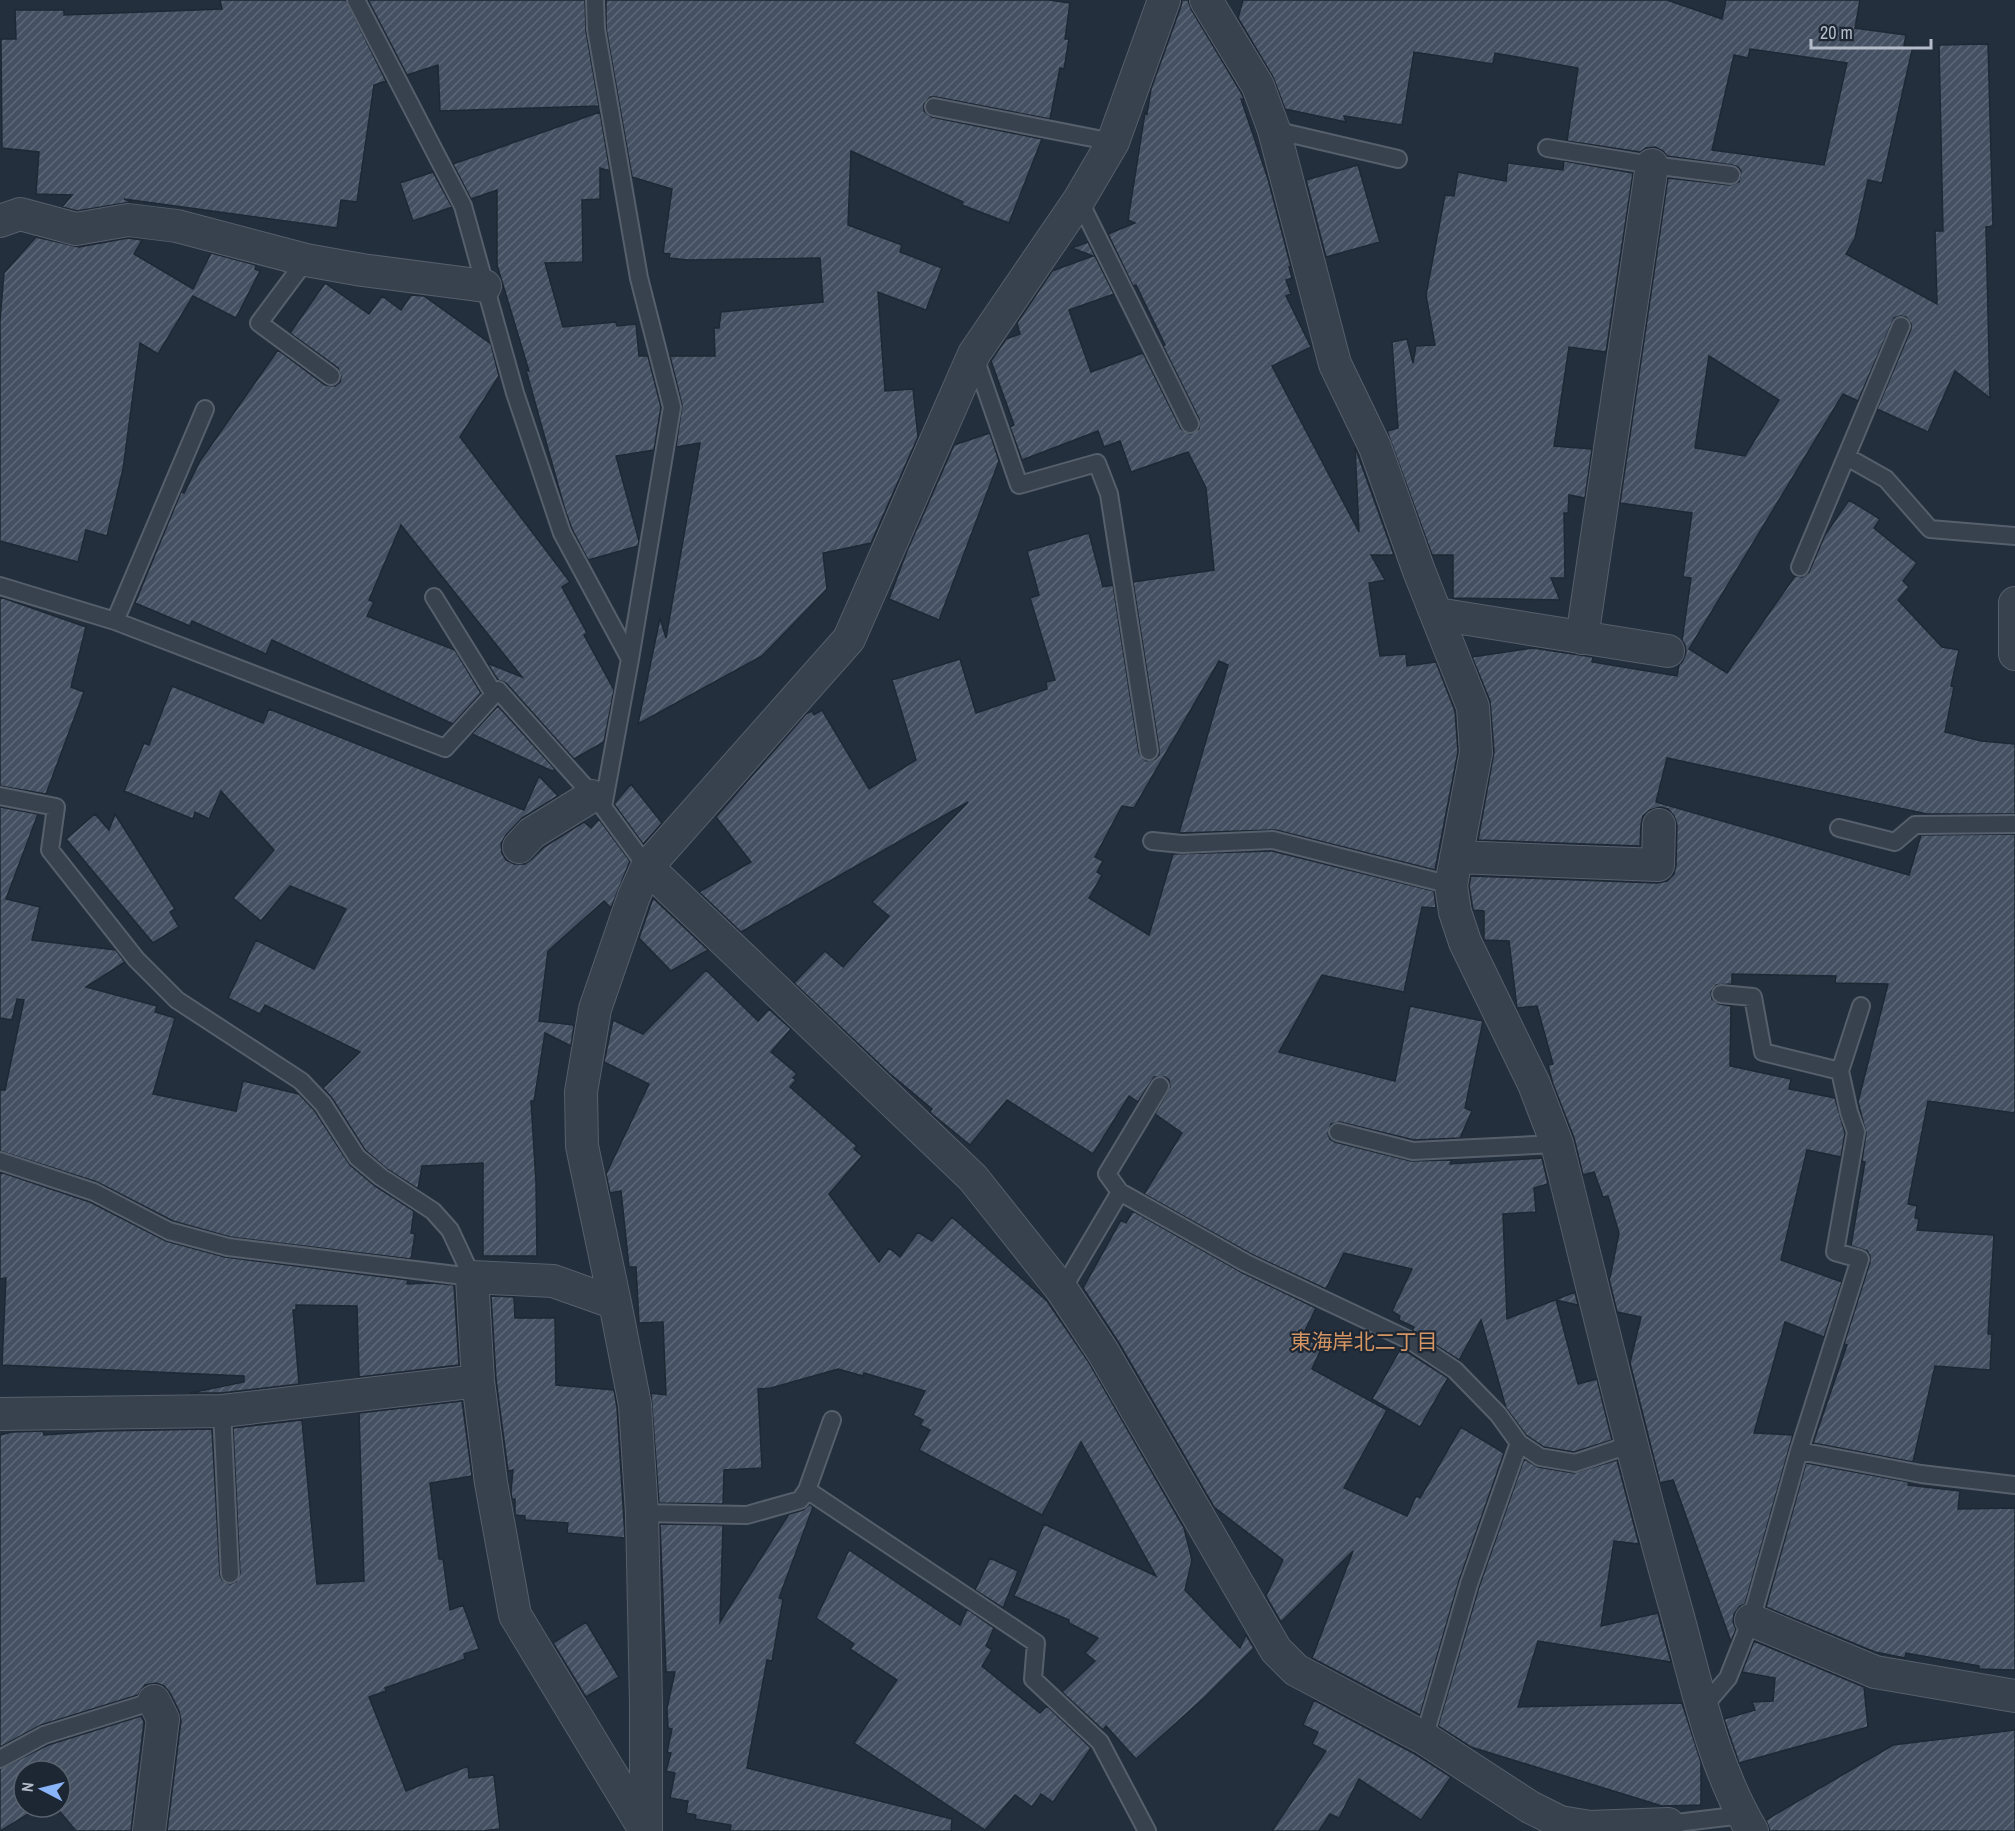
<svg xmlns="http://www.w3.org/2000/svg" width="2015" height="1831" font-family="'Archivo Narrow','Noto Sans JP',sans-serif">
  <defs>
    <pattern id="building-hatch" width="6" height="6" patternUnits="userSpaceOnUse" patternTransform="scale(1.5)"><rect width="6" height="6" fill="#455162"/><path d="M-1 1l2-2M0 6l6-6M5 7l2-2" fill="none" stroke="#5d6877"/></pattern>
  </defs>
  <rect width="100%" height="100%" fill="#242f3e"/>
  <!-- building -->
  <path fill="url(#building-hatch)" stroke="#1f2835" stroke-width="1.5" fill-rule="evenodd" d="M 220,0 L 346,0 L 386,81 L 374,85 L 357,202 L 341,200 L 337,228 L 124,199 L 131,202 L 77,211 L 62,207 L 72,195 L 36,194 L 39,152 L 2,148 L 1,39 L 16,39 L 15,10 L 64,10 L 64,15 L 222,9 Z
    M 368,0 L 585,0 L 586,31 L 599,106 L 440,111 L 438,65 L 407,75 Z
    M 606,0 L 1049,0 L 1070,3 L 1065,39 L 1069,39 L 1064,69 L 1060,68 L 1050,119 L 936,97 L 930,97 L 924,104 L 924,111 L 932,117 L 1042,139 L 1009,223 L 962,205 L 963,202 L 851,151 L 848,225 L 902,245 L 900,252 L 942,268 L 926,310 L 878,292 L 885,391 L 913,389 L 918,437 L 871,543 L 823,553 L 827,589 L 762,656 L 638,724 L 660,618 L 666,638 L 700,443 L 676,447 L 682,405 L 670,356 L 715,356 L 714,328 L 719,328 L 721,312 L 823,302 L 820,258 L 688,260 L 669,258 L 670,254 L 663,253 L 672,189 L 632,177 L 606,28 Z
    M 1182,0 L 1188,0 L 1191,9 L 1242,94 L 1244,99 L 1241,99 L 1268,179 L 1291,267 L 1289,267 L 1292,278 L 1286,280 L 1291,294 L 1286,296 L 1311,347 L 1272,366 L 1359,532 L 1355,447 L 1394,555 L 1371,555 L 1385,580 L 1369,583 L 1380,656 L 1406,654 L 1407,666 L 1436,662 L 1455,711 L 1458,752 L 1435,870 L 1276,830 L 1179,833 L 1228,665 L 1219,661 L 1134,808 L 1122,806 L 1095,857 L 1103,861 L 1097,872 L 1102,875 L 1089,898 L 1149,935 L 1173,854 L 1272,851 L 1434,891 L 1436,908 L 1422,907 L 1404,992 L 1322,975 L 1279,1052 L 1395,1081 L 1410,1006 L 1483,1021 L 1465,1108 L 1472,1111 L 1460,1138 L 1414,1140 L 1340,1122 L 1331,1124 L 1328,1134 L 1330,1139 L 1335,1142 L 1411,1161 L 1452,1160 L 1450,1164 L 1542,1158 L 1548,1184 L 1534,1188 L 1536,1212 L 1503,1214 L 1507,1319 L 1575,1292 L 1578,1305 L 1556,1300 L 1578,1384 L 1597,1379 L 1612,1440 L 1574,1452 L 1544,1447 L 1526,1435 L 1506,1408 L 1481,1320 L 1459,1360 L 1412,1330 L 1414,1327 L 1399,1320 L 1400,1316 L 1392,1311 L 1412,1269 L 1344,1253 L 1326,1289 L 1251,1254 L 1144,1194 L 1182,1133 L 1155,1114 L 1170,1087 L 1169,1080 L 1165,1077 L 1154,1077 L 1138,1102 L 1129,1096 L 1093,1154 L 1007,1100 L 970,1145 L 932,1114 L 930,1112 L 932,1109 L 889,1073 L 794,983 L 825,951 L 843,967 L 889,916 L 872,902 L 968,802 L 741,932 L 699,892 L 751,862 L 716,817 L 806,714 L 812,711 L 814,715 L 822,710 L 869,789 L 916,760 L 892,680 L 960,659 L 976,713 L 1047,689 L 1046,682 L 1055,680 L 1030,598 L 1039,595 L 1027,551 L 1089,533 L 1103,587 L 1113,585 L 1139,753 L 1146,761 L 1155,759 L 1159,755 L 1159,749 L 1133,582 L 1214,570 L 1206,488 L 1188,452 L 1131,472 L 1120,441 L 1104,447 L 1098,431 L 1022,460 L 1010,427 L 1014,425 L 991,361 L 1006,339 L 1020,334 L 1017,323 L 1052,271 L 1093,256 L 1072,248 L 1088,242 L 1114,294 L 1069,310 L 1091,372 L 1143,353 L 1181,429 L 1190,434 L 1199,429 L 1199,419 L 1163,346 L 1165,345 L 1136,285 L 1133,286 L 1108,234 L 1135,223 L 1128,220 L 1145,113 L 1147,114 L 1151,89 L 1181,6 Z
    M 1243,0 L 1667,0 L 1722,19 L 1726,0 L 1860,0 L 1855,28 L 1906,35 L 1904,46 L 1913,46 L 1882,183 L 1868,180 L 1855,238 L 1846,254 L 1937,304 L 1935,231 L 1943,231 L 1939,45 L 1988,44 L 1993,226 L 1986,227 L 1990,398 L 1955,371 L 1928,432 L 1877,409 L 1911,329 L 1911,324 L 1906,317 L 1900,316 L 1894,318 L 1858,401 L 1843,394 L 1689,649 L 1727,673 L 1795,576 L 1802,577 L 1809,572 L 1825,535 L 1849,500 L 1880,519 L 1874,528 L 1917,563 L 1903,581 L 1909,587 L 1898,600 L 1942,647 L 1959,650 L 1951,686 L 1954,687 L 1945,732 L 1981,741 L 2015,744 L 2015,814 L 1927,814 L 1667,758 L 1656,802 L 1909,875 L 1921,835 L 2015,834 L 2015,1113 L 1928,1101 L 1908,1204 L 1917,1206 L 1915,1218 L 1919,1219 L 1917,1230 L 1994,1235 L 1988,1334 L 1992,1334 L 1990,1370 L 1935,1366 L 1913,1462 L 1813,1443 L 1847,1345 L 1844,1344 L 1870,1262 L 1870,1256 L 1867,1251 L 1851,1246 L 1865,1162 L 1862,1161 L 1866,1133 L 1858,1102 L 1888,984 L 1835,983 L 1836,976 L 1732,974 L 1732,984 L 1716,985 L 1711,992 L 1712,999 L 1719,1004 L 1731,1006 L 1730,1066 L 1791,1079 L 1789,1089 L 1835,1098 L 1845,1133 L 1841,1157 L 1807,1150 L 1781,1260 L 1842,1282 L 1824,1337 L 1785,1322 L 1754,1433 L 1793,1435 L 1745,1604 L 1740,1606 L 1734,1614 L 1733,1622 L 1736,1629 L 1731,1642 L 1673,1480 L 1660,1483 L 1630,1363 L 1641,1317 L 1617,1312 L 1609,1279 L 1610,1278 L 1619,1233 L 1608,1196 L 1603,1197 L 1594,1172 L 1583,1175 L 1574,1138 L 1553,1084 L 1548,1065 L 1553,1064 L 1537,1006 L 1517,1008 L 1509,941 L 1484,940 L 1484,911 L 1473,910 L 1469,885 L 1471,876 L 1657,883 L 1667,881 L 1674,874 L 1676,865 L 1677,825 L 1674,816 L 1668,809 L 1660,807 L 1650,810 L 1643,816 L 1641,825 L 1640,846 L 1478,840 L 1494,752 L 1490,701 L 1472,657 L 1533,648 L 1593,657 L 1592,662 L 1677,676 L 1679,665 L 1682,662 L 1686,653 L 1685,645 L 1682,641 L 1691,578 L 1683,577 L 1692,513 L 1620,503 L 1668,178 L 1730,185 L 1739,182 L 1741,171 L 1738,167 L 1732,165 L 1667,156 L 1663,151 L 1655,147 L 1646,148 L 1640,152 L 1567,141 L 1578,68 L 1495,53 L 1493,64 L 1414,52 L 1402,125 L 1344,116 L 1346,122 L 1285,109 L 1273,77 L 1238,18 ZM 1750,49 L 1847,63 L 1824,165 L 1712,150 L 1734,55 L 1748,58 ZM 1709,356 L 1779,400 L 1745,456 L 1695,448 Z
    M 600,112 L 610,171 L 600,168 L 600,199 L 582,200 L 583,262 L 545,263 L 563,327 L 616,322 L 617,326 L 636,324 L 639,356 L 648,356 L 661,407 L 654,450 L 616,456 L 639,541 L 638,546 L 588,560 L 572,529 L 565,510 L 526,370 L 529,371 L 497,265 L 497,190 L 471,199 L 453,164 Z
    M 1564,161 L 1633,173 L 1606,352 L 1569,347 L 1554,446 L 1592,449 L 1585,498 L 1569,495 L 1568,513 L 1564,513 L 1565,578 L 1551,578 L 1560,600 L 1453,598 L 1453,555 L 1432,555 L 1387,431 L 1398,428 L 1392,342 L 1407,339 L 1413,363 L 1416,346 L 1435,345 L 1426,295 L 1445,195 L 1454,196 L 1458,172 L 1506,181 L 1508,163 L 1563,170 Z
    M 1358,165 L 1380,242 L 1326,257 L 1306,180 Z
    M 433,172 L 452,207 L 413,221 L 400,183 Z
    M 36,237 L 79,247 L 128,238 L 142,240 L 134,254 L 193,289 L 211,253 L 256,265 L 255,269 L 260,271 L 236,318 L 193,296 L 158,354 L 140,343 L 123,469 L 107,536 L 86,530 L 78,562 L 0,541 L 0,321 L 4,273 Z
    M 325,283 L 369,314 L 382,296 L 401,310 L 411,295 L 424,296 L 491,344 L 499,376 L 460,437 L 570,582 L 562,587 L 587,633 L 584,635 L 614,690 L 604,742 L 574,759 L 506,683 L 498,680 L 487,663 L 522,677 L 401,525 L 369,600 L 374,602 L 367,616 L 455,650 L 481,693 L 453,724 L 272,640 L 266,654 L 192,621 L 190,626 L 135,603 L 181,492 L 184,493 L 200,461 L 278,350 L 325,385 L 335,386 L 340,382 L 341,377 L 338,368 L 290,333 Z
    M 990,433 L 999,461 L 939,620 L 889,599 L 907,551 L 954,445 Z
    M 0,597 L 86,627 L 71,687 L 84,692 L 46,794 L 0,786 Z
    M 172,686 L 263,723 L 269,709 L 524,810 L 539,776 L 558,796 L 522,818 L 506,835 L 501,844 L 502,853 L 506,860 L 514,864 L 525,864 L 532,859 L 544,847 L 584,822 L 591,828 L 599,819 L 630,861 L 611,908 L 604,901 L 548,951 L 539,1021 L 574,1025 L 571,1046 L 545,1033 L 534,1101 L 531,1101 L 536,1182 L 537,1256 L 483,1256 L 483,1163 L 422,1166 L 418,1189 L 387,1169 L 365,1150 L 332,1098 L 323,1088 L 360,1052 L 265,1005 L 260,1014 L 228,998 L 256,940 L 314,969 L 346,909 L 290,886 L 261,921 L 233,898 L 274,850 L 221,791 L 209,819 L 195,812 L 193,819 L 124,791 L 144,743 L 149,745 Z
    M 498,706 L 555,769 L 552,771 L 472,734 Z
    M 631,784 L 662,823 L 643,844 L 614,804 Z
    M 0,807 L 38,814 L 6,899 L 40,907 L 32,940 L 116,950 L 125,962 L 86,987 L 157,1006 L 155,1012 L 175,1018 L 153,1094 L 236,1111 L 243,1081 L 299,1094 L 315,1111 L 350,1165 L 375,1186 L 414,1211 L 411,1233 L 415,1234 L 411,1259 L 230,1237 L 173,1221 L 97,1182 L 0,1151 L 0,1090 L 5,1090 L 24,1000 L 17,999 L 12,1020 L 0,1018 Z
    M 95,814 L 109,830 L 115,814 L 175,909 L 170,912 L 179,927 L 153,943 L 66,839 Z
    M 653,898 L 708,950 L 671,971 L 639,938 Z
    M 706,970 L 758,1021 L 769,1009 L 791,1029 L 771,1052 L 797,1074 L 793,1078 L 796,1080 L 790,1087 L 857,1146 L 854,1149 L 862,1156 L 829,1194 L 879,1262 L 889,1248 L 900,1257 L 918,1232 L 932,1241 L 952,1217 L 1047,1301 L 1088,1361 L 1184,1528 L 1192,1560 L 1185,1590 L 1240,1648 L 1246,1635 L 1254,1648 L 1205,1697 L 1136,1759 L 1106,1726 L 1103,1730 L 1062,1692 L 1095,1661 L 1085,1653 L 1098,1638 L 1069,1623 L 1069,1620 L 1014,1596 L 1044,1524 L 1156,1576 L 1081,1442 L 1042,1515 L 919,1450 L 930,1430 L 920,1425 L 923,1420 L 913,1415 L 925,1391 L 864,1373 L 863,1376 L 838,1369 L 771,1388 L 758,1389 L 762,1468 L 724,1470 L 723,1504 L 659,1503 L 651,1393 L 666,1395 L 663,1322 L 639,1323 L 636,1267 L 629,1267 L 621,1191 L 610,1193 L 606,1174 L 649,1084 L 604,1062 L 613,1020 L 643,1034 Z
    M 0,1172 L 90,1202 L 166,1241 L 225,1257 L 408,1280 L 407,1284 L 432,1283 L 454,1285 L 459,1365 L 359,1377 L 357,1306 L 296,1305 L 296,1310 L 293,1310 L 299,1384 L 221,1393 L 190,1393 L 244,1382 L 244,1376 L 2,1365 L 6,1278 L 0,1279 Z
    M 1133,1211 L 1241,1272 L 1316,1308 L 1302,1337 L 1322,1347 L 1312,1369 L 1387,1410 L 1344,1488 L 1407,1516 L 1416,1496 L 1420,1498 L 1461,1427 L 1504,1453 L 1459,1581 L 1420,1715 L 1312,1658 L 1353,1551 L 1281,1622 L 1266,1596 L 1283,1560 L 1214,1507 L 1119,1343 L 1083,1288 L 1121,1220 L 1126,1223 Z
    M 491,1296 L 514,1297 L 515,1318 L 555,1318 L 556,1385 L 614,1390 L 617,1407 L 625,1538 L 567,1533 L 568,1523 L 525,1520 L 525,1516 L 515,1515 L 515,1499 L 512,1499 L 511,1492 L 513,1470 L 508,1471 L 496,1379 Z
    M 1401,1348 L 1448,1378 L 1420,1427 L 1372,1399 Z
    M 462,1401 L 472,1476 L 430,1483 L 439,1559 L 443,1559 L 450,1610 L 463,1605 L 479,1649 L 464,1654 L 465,1659 L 385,1688 L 386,1691 L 369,1697 L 406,1791 L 468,1766 L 469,1778 L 494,1775 L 500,1829 L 482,1831 L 167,1831 L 181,1721 L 179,1711 L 170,1693 L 164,1686 L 156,1683 L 145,1685 L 138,1695 L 41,1725 L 0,1747 L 0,1435 L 12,1432 L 43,1431 L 44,1435 L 102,1431 L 212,1429 L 220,1575 L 222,1580 L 230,1584 L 236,1582 L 240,1573 L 233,1428 L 302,1420 L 317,1584 L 364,1581 L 359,1413 Z
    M 1524,1459 L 1538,1467 L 1574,1473 L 1617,1460 L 1639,1544 L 1614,1541 L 1601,1626 L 1658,1613 L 1671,1662 L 1538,1641 L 1518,1707 L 1682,1703 L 1701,1762 L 1701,1805 L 1662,1806 L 1471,1747 L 1438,1726 L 1479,1587 Z
    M 1806,1463 L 1909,1482 L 1908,1485 L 1960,1491 L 1958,1509 L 2015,1508 L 2015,1670 L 1979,1669 L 1979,1666 L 1906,1653 L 1905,1658 L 1875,1652 L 1766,1607 Z
    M 810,1504 L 813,1507 L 779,1598 L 783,1599 L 772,1661 L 767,1660 L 747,1768 L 952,1819 L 951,1831 L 730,1831 L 731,1825 L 695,1819 L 696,1815 L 686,1813 L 688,1801 L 670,1798 L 675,1773 L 666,1771 L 671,1753 L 667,1752 L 672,1729 L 668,1728 L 667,1708 L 675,1672 L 666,1672 L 660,1524 L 723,1525 L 720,1622 L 789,1514 L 803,1510 Z
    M 849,1550 L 960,1625 L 967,1609 L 994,1628 L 986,1646 L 992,1650 L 982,1666 L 1040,1713 L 1047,1706 L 1091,1748 L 1053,1802 L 1041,1794 L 1032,1807 L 1015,1795 L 985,1830 L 854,1743 L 897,1680 L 850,1649 L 854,1644 L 816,1618 Z
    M 990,1558 L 1018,1571 L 1003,1608 L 975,1590 Z
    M 586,1622 L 619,1677 L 586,1697 L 553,1643 Z
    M 1754,1641 L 1864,1687 L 1868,1727 L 1739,1763 L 1724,1719 L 1755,1710 L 1752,1702 L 1773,1701 L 1775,1678 L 1742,1672 Z
    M 1314,1700 L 1415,1754 L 1451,1777 L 1421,1820 L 1359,1779 L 1339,1818 L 1330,1814 L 1319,1831 L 1272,1831 L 1326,1751 L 1312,1744 L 1318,1732 L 1303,1725 Z
    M 141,1716 L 144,1722 L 131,1831 L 76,1831 L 56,1807 L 60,1807 L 60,1771 L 24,1771 L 24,1807 L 40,1807 L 0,1831 L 0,1769 L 48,1745 Z
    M 2015,1730 L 2015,1831 L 1770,1831 L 1766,1820 L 1893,1745 Z"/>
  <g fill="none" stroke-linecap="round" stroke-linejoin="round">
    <defs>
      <path id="service" d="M 356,0 L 463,206 L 515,393 L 562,533 L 630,659 L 603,807
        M 595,0 L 596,29 L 639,278 L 672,407 L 630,659
        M 934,107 L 1113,142
        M 1274,130 L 1398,159
        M 1547,148 L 1652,165 L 1731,175
        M 1079,200 L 1190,424
        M 306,260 L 259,323 L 331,376
        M 974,355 L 1019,485 L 1097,463 L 1109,494 L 1149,751
        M 1847,457 L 1886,479 L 1930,529 L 2015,536
        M 1800,567 L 1901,326
        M 0,586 L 115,621 L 445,748 L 498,690 L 603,807 L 647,867
        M 434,597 L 494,694
        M 115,621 L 205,409
        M 0,796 L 56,807 L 50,850 L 136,959 L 177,1000 L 301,1081 L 323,1104 L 357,1157 L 381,1177 L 433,1211 L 450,1230 L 472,1277
        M 1839,828 L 1895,842 L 1915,825 L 2015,824
        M 1152,841 L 1182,844 L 1273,840 L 1451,885
        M 1721,994 L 1753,997 L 1763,1052 L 1840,1071
        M 1338,1132 L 1413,1151 L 1557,1144
        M 0,1161 L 94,1192 L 169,1231 L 228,1247 L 472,1277
        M 1120,1192 L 1107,1174 L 1160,1086
        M 1062,1290 L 1120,1192 L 1246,1263 L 1411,1341 L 1455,1370 L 1498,1414 L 1519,1443 L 1540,1457 L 1575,1463 L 1632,1444
        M 222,1411 L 230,1574
        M 1799,1451 L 1921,1474 L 2015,1485
        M 807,1490 L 1036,1643 L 1033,1679 L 1100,1742 L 1147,1831
        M 642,1513 L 747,1515 L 800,1500 L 807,1490 L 832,1420
        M 1703,1707 L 1728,1678 L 1751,1620 L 1799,1451 L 1860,1259 L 1835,1252 L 1856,1132 L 1849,1112 L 1840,1071 L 1861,1006
        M 1424,1738 L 1469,1584 L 1519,1443
        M 0,1759 L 44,1735 L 154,1701
        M 1667,1829 L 1668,1824 L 1743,1815"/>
      <path id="minor" d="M 1206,0 L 1258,86 L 1274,130 L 1335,364 L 1375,447 L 1419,571 L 1473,707 L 1476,753 L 1451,885 L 1455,912 L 1465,942 L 1534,1084 L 1557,1144 C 1596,1300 1633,1458 1677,1613 C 1697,1686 1713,1766 1752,1831
        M 0,221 L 20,214 L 76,229 L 128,220 L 177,226 L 306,260 L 362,270 L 485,286
        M 2015,603 L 2015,654
        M 1437,614 L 1668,651
        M 1582,638 L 1652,165
        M 519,847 L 532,833 L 592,796
        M 1456,857 L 1658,865 L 1659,825
        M 647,867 L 973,1178 L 1062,1290 L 1103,1352 L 1276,1650 L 1296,1670 L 1424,1738 L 1530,1807 L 1560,1822 L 1590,1827 L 1668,1824
        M 478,1381 L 491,1483 L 515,1615 L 645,1830
        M 0,1414 L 222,1411 L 478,1381 L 472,1277 L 553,1281 L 615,1303
        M 1751,1620 L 1875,1672 L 2015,1696
        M 149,1831 L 163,1719 L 154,1701
        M 646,1831 L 646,1704 L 642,1513 L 635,1405 L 615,1303 L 582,1146 L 581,1092 L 595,1009 L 634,896 L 647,867 L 849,639 L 974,354 L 1079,200 L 1113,142 L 1164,0"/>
    </defs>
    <!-- service casing -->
    <use href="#service" stroke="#565f6c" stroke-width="20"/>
    <!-- minor casing -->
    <use href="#minor" stroke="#565f6c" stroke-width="34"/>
    <!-- service -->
    <use href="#service" stroke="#38414e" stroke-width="16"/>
    <!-- minor -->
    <use href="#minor" stroke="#38414e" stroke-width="32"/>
  </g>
  <g text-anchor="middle" stroke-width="4.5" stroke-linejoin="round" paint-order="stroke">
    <!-- neighbourhood labels -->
    <g font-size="21" fill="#d59563" stroke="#1d2633">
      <text x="1364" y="1349">東海岸北二丁目</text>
    </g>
  </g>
  <!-- north arrow -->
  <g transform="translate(42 1789) rotate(277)"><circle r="28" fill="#1d2633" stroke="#59626f" stroke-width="1.5"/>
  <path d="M0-4.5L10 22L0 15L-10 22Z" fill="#8ab4f8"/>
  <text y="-9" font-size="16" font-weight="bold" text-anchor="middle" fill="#b4bcc9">N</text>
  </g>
  <!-- scale -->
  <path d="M1811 39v9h120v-9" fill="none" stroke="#b4bcc9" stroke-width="3"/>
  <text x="1820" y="39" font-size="18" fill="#b4bcc9" stroke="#1d2633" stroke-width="4.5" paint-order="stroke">20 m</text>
</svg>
